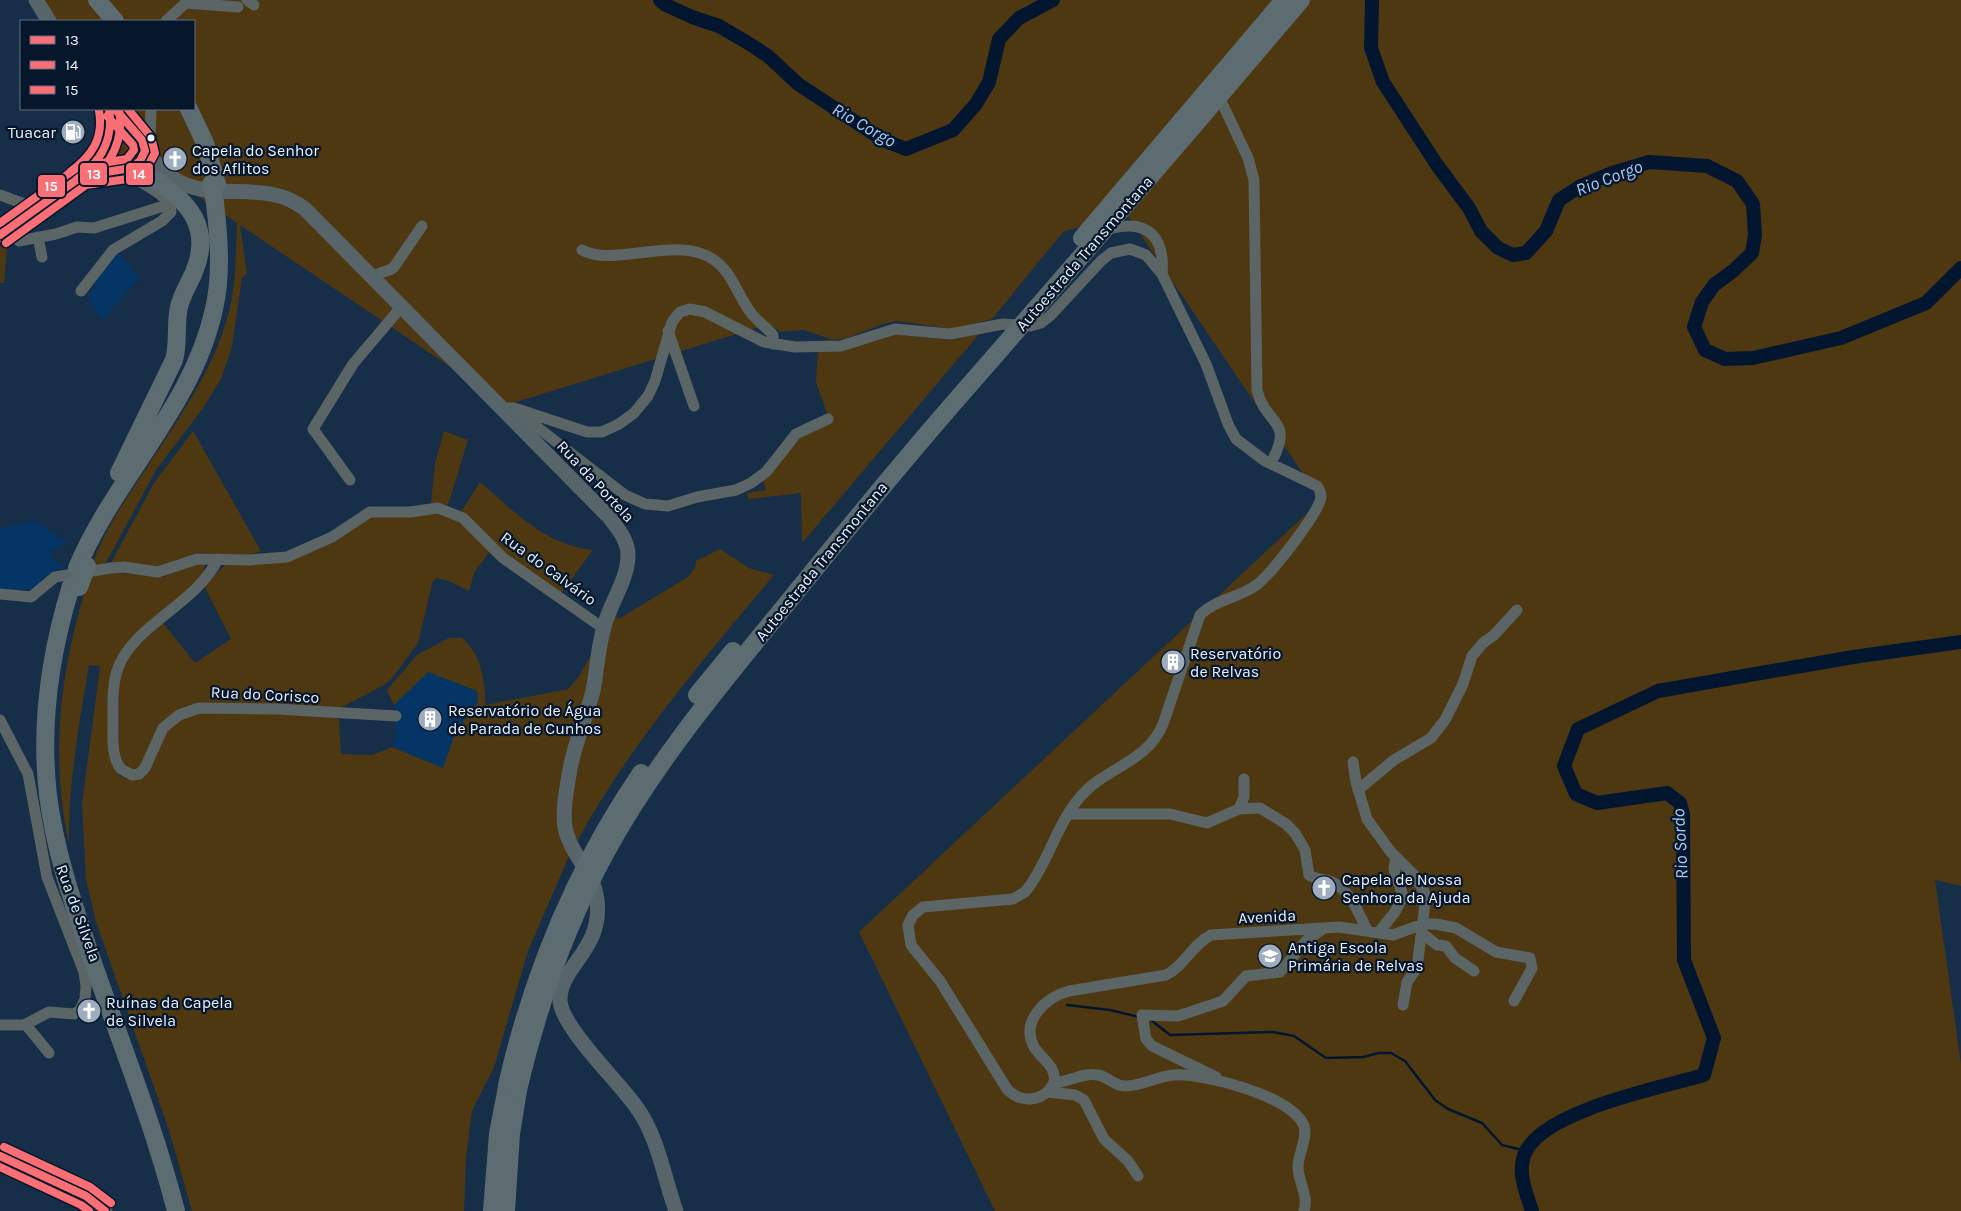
<svg xmlns="http://www.w3.org/2000/svg" width="1961" height="1211" font-family="Karla,sans-serif">
  <rect width="100%" height="100%" fill="#162e47"/>
  <!-- built -->
  <path fill="#043564" d="M 116,251 L 140,277 L 102,320 L 87,296 L 96,286 L 92,283 Z
    M 35,521 L 68,543 L 50,550 L 53,560 L 66,566 L 54,571 L 33,589 L 0,590 L 0,528 Z
    M 428,671 L 477,691 L 478,702 L 456,731 L 443,769 L 392,747 L 397,730 L 394,705 Z"/>
  <!-- green -->
  <path fill="#4e3811" d="M 40,0 L 1961,0 L 1961,886 L 1935,880 L 1961,1064 L 1961,1211 L 995,1211 L 859,932 L 1321,500 L 1126,213 L 1063,232 L 992,319 L 953,329 L 897,321 L 883,324 L 847,338 L 833,340 L 804,330 L 781,332 L 769,324 L 503,406 L 473,382 L 240,225 L 247,274 L 242,277 L 232,347 L 221,379 L 203,408 L 156,470 L 106,563 L 92,566 C 104,530 126,499 147,467 C 181,415 220,361 232,298 C 236,273 236,248 237,223 L 162,172 L 117,109 L 194,109 L 194,21 L 55,21 Z
    M 127,135 L 135,138 L 136,158 L 124,163 L 113,155 C 111,144 116,137 127,135 Z
    M 3,245 L 7,248 L 4,283 L 0,283 L 0,247 Z
    M 980,333 L 802,543 L 801,493 L 748,499 L 747,493 L 766,490 L 762,478 L 796,439 L 830,422 L 816,382 L 818,351 L 893,334 L 951,340 Z
    M 193,431 L 261,551 L 248,555 L 197,553 L 163,567 L 111,563 L 154,483 Z
    M 444,431 L 468,440 L 448,505 L 431,503 L 435,463 Z
    M 480,482 C 515,512 545,545 593,550 L 561,593 L 501,553 L 461,512 Z
    M 451,513 L 490,551 L 474,573 L 469,591 L 449,581 L 437,578 L 433,581 L 418,643 L 392,678 L 384,685 L 340,708 L 177,712 L 137,770 L 126,769 L 118,758 L 119,674 L 136,648 L 163,623 L 195,663 L 231,639 L 204,586 L 225,565 L 268,562 L 368,515 Z
    M 720,549 L 749,568 L 774,575 C 702,661 629,745 575,845 L 572,839 L 571,790 L 612,617 L 620,618 L 688,577 L 695,568 L 696,561 Z
    M 204,563 L 204,572 L 118,661 L 113,765 C 116,774 121,778 130,779 C 143,762 168,723 188,715 C 214,705 298,715 329,717 L 339,719 L 341,754 L 372,755 L 392,747 L 443,768 L 456,731 L 478,702 L 477,691 L 428,672 L 394,705 L 387,690 L 417,655 L 449,638 L 462,638 C 484,658 483,679 486,705 L 568,689 L 578,678 L 593,651 L 587,693 L 574,734 L 569,856 L 528,951 L 494,1067 L 472,1111 L 466,1158 L 464,1211 L 192,1211 L 168,1127 L 96,922 L 86,879 L 82,805 L 100,666 L 89,665 C 79,725 68,783 69,844 C 49,753 61,663 90,576 L 112,572 L 164,577 L 185,565 Z"/>
  <g fill="none" stroke-linecap="round" stroke-linejoin="round">
    <!-- stream -->
    <path stroke="#021630" stroke-width="2.5" d="M 1067,1005 L 1110,1010 L 1139,1017
      M 1151,1020 L 1170,1035 L 1273,1032 L 1294,1036 L 1326,1058 L 1363,1057 L 1379,1053 L 1391,1053 L 1405,1061 L 1435,1100 L 1448,1109 L 1482,1123 L 1502,1145 L 1526,1151"/>
    <!-- river -->
    <path stroke="#021630" stroke-width="14" d="M 660,0 L 666,5 L 692,17 L 719,26 L 748,43 L 768,56 L 798,84 L 883,140 L 906,149 L 953,130 L 976,104 L 989,82 L 999,39 L 1019,18 L 1053,0
      M 1372,0 L 1371,48 L 1383,82 L 1437,165 L 1469,208 L 1481,231 L 1498,248 L 1513,255 L 1526,253 L 1546,231 L 1559,200 L 1579,187 L 1612,173 L 1649,162 L 1707,166 L 1737,181 L 1753,204 L 1755,235 L 1752,253 L 1733,271 L 1714,285 L 1702,302 L 1694,327 L 1705,350 L 1725,359 L 1753,358 L 1841,338 L 1926,303 L 1961,268
      M 1532,1211 C 1526,1192 1516,1171 1526,1151 C 1547,1110 1660,1088 1704,1075 L 1714,1038 L 1684,960 L 1683,814 L 1680,803 L 1667,793 L 1597,803 L 1576,794 L 1564,766 L 1578,729 L 1658,691 L 1853,657 L 1961,642"/>
    <!-- minor -->
    <path stroke="#5b6566" stroke-width="11" d="M 247,0 L 254,5
      M 186,3 L 238,7
      M 166,21 L 189,0
      M 1223,105 L 1248,158 L 1254,180 L 1257,390 C 1266,427 1295,418 1271,463
      M 145,148 L 150,138 L 151,109
      M 0,195 L 35,208
      M 1113,228 C 1149,220 1165,238 1162,274
      M 38,237 L 42,257
      M 19,241 L 56,234 L 77,227 L 94,228 L 170,204
      M 582,250 C 613,268 678,234 714,260 C 732,272 738,296 751,313 C 757,321 766,327 773,335 L 773,344
      M 374,277 C 380,270 388,273 394,267 L 422,226
      M 81,291 L 113,250 L 162,221 L 171,212 C 171,191 126,179 113,163
      M 668,331 L 694,406
      M 504,411 L 508,408 L 514,408 L 587,432 L 602,432 L 619,424 L 634,413 L 648,396 L 655,381 L 672,322 L 680,312 L 690,309 L 705,312 L 764,342 L 795,347 L 841,346 L 895,329 L 950,334 L 1003,324 L 1030,326 L 1041,323 L 1050,316 L 1101,261 L 1111,253 L 1130,249 L 1146,255 L 1162,274 L 1206,364 L 1228,424 L 1236,439 L 1265,461 L 1317,486 C 1320,490 1321,492 1321,497 C 1319,513 1269,577 1255,586 C 1238,598 1214,600 1200,615 L 1163,724 C 1147,763 1106,767 1081,796 C 1057,823 1048,864 1025,892 L 1013,899 L 923,907 L 913,915 L 908,925 L 911,945 L 940,981 L 1007,1089 C 1021,1104 1044,1102 1054,1083 C 1057,1066 1042,1060 1034,1047 C 1020,1021 1046,997 1069,991 L 1166,975 C 1184,966 1193,944 1211,935 L 1339,927 L 1393,935 L 1423,924 L 1436,924 L 1456,928 L 1496,952 L 1530,958 L 1532,968 L 1514,1001
      M 519,413 L 625,495 L 645,504 L 668,506 L 697,497 L 736,490 L 751,483 L 766,472 L 796,434 L 828,419
      M 350,480 L 313,429 L 353,364 L 402,306
      M 218,559 C 196,604 134,625 118,668 C 112,684 113,704 113,721 C 113,736 111,757 121,769 L 132,775 L 139,774 L 145,768 L 163,728 L 179,715 L 199,708 L 277,709 L 396,716
      M 0,594 L 31,597 L 55,577 L 111,568 L 124,567 L 158,572 L 197,559 L 249,560 L 287,557 L 332,537 L 370,512 L 410,512 L 438,508 L 463,518 L 503,558 L 603,628
      M 0,720 L 28,774 L 47,877 L 84,972 L 86,986 L 85,999 L 80,1010 L 74,1014 L 49,1012 L 24,1025 L 0,1025
      M 1353,762 L 1356,782 L 1367,819 L 1390,851 L 1414,875 L 1426,895 L 1417,968 L 1407,982 L 1403,1005
      M 1358,790 L 1394,760 L 1431,738 L 1445,720 L 1463,684 L 1472,656 L 1483,643 L 1494,635 L 1517,610
      M 1239,809 L 1244,797 L 1244,779
      M 1070,814 L 1170,814 L 1207,823 L 1239,809 L 1260,808 L 1286,824 L 1295,833 L 1305,850 L 1309,875 C 1316,880 1324,879 1332,882 C 1351,891 1358,912 1367,930
      M 1379,932 L 1395,912 L 1403,896 L 1394,869 L 1396,857
      M 1422,933 L 1437,945 L 1446,946 L 1455,958 L 1474,971
      M 26,1025 L 49,1053
      M 1216,1077 L 1152,1046 L 1146,1039 L 1142,1015 L 1178,1016 L 1223,1001 L 1246,976 L 1280,972 L 1307,940 L 1323,929
      M 1054,1083 C 1069,1082 1083,1072 1098,1075 C 1109,1077 1115,1087 1126,1086 C 1142,1086 1157,1076 1174,1075 C 1203,1073 1293,1096 1304,1126 C 1308,1138 1298,1154 1298,1167 C 1298,1182 1309,1195 1304,1211
      M 1048,1092 L 1075,1095 L 1084,1100 L 1104,1139 L 1128,1161 L 1138,1176"/>
    <!-- major -->
    <path stroke="#57656b" stroke-width="15" d="M 36,0 L 49,21
      M 145,151 C 155,162 165,175 179,182 C 220,202 267,179 305,209 L 610,518 C 618,529 628,540 628,555 C 628,580 610,603 604,627 C 598,647 597,670 593,691 C 586,719 573,746 569,775 C 566,793 561,818 567,835 C 575,860 594,872 597,900 C 603,951 559,966 560,1001 C 562,1028 620,1083 637,1108 C 658,1137 664,1178 676,1211
      M 131,168 L 165,184
      M 84,176 L 131,168 L 136,165 L 143,156 L 142,140 L 115,109
      M 0,235 L 93,168 L 109,140 L 109,109
      M 0,1156 L 86,1196 L 105,1211"/>
    <!-- highway -->
    <path stroke="#5c6c70" stroke-width="18" d="M 97,0 L 115,21
      M 189,109 L 205,143 L 217,184
      M 119,473 L 174,360 C 179,343 175,324 179,307 C 182,294 189,284 194,272 C 212,229 190,202 155,180
      M 77,568 C 115,477 193,407 214,309 C 222,275 219,237 215,203
      M 71,586 C 50,654 40,725 48,795 C 55,852 74,906 92,960 C 121,1043 154,1126 176,1211
      M 492,1211 L 498,1134 L 507,1087
      M 506,1211 L 511,1134 L 518,1090"/>
    <!-- highway-bridge -->
    <path stroke="#5c6c70" stroke-width="18" d="M 211,184 L 215,203
      M 1082,238 L 1284,0
      M 79,587 L 87,566
      M 697,695 L 733,651
      M 507,1085 C 533,972 576,868 641,773
      M 518,1090 C 537,1009 565,928 605,854 C 652,767 717,689 780,612 C 843,534 906,457 972,382 C 1083,255 1192,128 1301,0"/>
    <defs>
      <path id="bus-1" d="M 76,180 C 101,162 114,140 109,109
        M 0,235 L 82,176 L 131,168 L 140,161 L 145,151 L 142,140 L 115,109
        M 0,1156 L 86,1196 L 105,1211"/>
      <path id="bus-2" d="M 82,188 C 109,168 125,143 119,109
        M 6,243 L 86,185 L 134,178 L 147,168 L 155,153 L 151,137 L 128,109
        M 0,1167 L 81,1205 L 89,1211"/>
      <path id="bus-3" d="M 70,172 C 92,156 104,138 99,111
        M 0,223 L 78,167 L 127,159 L 134,150 L 133,145 L 107,116
        M 4,1147 L 90,1187 L 111,1203"/>
    </defs>
    <!-- bus-1 casing -->
    <use href="#bus-1" stroke="#06172b" stroke-width="11"/>
    <!-- bus-2 casing -->
    <use href="#bus-2" stroke="#06172b" stroke-width="11"/>
    <!-- bus-3 casing -->
    <use href="#bus-3" stroke="#06172b" stroke-width="11"/>
    <!-- bus-1 -->
    <use href="#bus-1" stroke="#fa6f75" stroke-width="8"/>
    <!-- bus-2 -->
    <use href="#bus-2" stroke="#fa6f75" stroke-width="8"/>
    <!-- bus-3 -->
    <use href="#bus-3" stroke="#fa6f75" stroke-width="8"/>
  </g>
  <!-- icons -->
  <defs>
    <symbol id="fuel-disc" viewBox="-11 -11 22 22"><circle r="9.5" fill="#9eadbd" stroke="#06172b"/><path d="M-5.5-6h7V0h2V4h1.3V-2.5L3-4.5l.8-.8L6-3V5H2.5V1h-1V6h-7ZM-4.2-4.7v3.2H.2V-4.7Z" fill="#fff"/></symbol>
    <symbol id="church-disc" viewBox="-11 -11 22 22"><circle r="9.5" fill="#9eadbd" stroke="#06172b"/><path d="M-1.2-6h2.4v3.5h3.3v2.4h-3.3V6h-2.4V-.1h-3.3v-2.4h3.3Z" fill="#fff"/></symbol>
    <symbol id="building-disc" viewBox="-11 -11 22 22"><circle r="9.5" fill="#9eadbd" stroke="#06172b"/><path d="M-4-6H4V6H1V3H-1V6H-4ZM-2.5-4.3h1.7v1.8h-1.7ZM.8-4.3h1.7v1.8H.8ZM-2.5-1h1.7V.8h-1.7ZM.8-1h1.7V.8H.8Z" fill="#fff"/></symbol>
    <symbol id="school-disc" viewBox="-11 -11 22 22"><circle r="9.5" fill="#9eadbd" stroke="#06172b"/><path d="M0-5L7-2L0 1L-7-2ZM-4 1L0 2.5L4 1V4Q0 6-4 4Z" fill="#fff"/></symbol>
  </defs>
  <g fill-rule="evenodd">
    <use href="#fuel-disc" x="59" y="118" width="28" height="28"/>
    <use href="#church-disc" x="161" y="145" width="28" height="28"/>
    <use href="#building-disc" x="1159" y="648" width="28" height="28"/>
    <use href="#building-disc" x="416" y="705" width="28" height="28"/>
    <use href="#church-disc" x="1310" y="874" width="28" height="28"/>
    <use href="#school-disc" x="1256" y="942" width="28" height="28"/>
    <use href="#church-disc" x="75" y="997" width="28" height="28"/>
  </g>
  <!-- markers -->
  <circle fill="#e8f1fd" stroke="#06172b" stroke-width="2" cx="151" cy="138" r="4.5"/>
  <g text-anchor="middle" stroke-width="4.5" stroke-linejoin="round" paint-order="stroke">
    <!-- poi labels -->
    <g font-size="16" fill="#e8f1fd" stroke="#06172b" text-anchor="start">
      <text x="56" y="138" text-anchor="end">Tuacar</text>
      <text x="192" y="156">Capela do Senhor<tspan x="192" dy="18">dos Aflitos</tspan></text>
      <text x="1190" y="659">Reservatório<tspan x="1190" dy="18">de Relvas</tspan></text>
      <text x="448" y="716">Reservatório de Água<tspan x="448" dy="18">de Parada de Cunhos</tspan></text>
      <text x="1342" y="885">Capela de Nossa<tspan x="1342" dy="18">Senhora da Ajuda</tspan></text>
      <text x="1288" y="953">Antiga Escola<tspan x="1288" dy="18">Primária de Relvas</tspan></text>
      <text x="106" y="1008">Ruínas da Capela<tspan x="106" dy="18">de Silvela</tspan></text>
    </g>
    <!-- street labels -->
    <g font-size="16" fill="#e8f1fd" stroke="#06172b">
      <text transform="translate(1084 253) rotate(-49)" y="6">Autoestrada Transmontana</text>
      <text transform="translate(596 481) rotate(47)" y="6">Rua da Portela</text>
      <text transform="translate(821 561) rotate(-51)" y="6">Autoestrada Transmontana</text>
      <text transform="translate(549 568) rotate(36)" y="6">Rua do Calvário</text>
      <text transform="translate(265 694) rotate(3)" y="6">Rua do Corisco</text>
      <text transform="translate(79 913) rotate(70)" y="6">Rua de Silvela</text>
      <text transform="translate(1267 916) rotate(-3)" y="6">Avenida</text>
    </g>
    <!-- water labels -->
    <g font-size="18" font-style="italic" fill="#a4cbfb" stroke="#06172b">
      <text transform="translate(864 125) rotate(30)" y="6">Rio Corgo</text>
      <text transform="translate(1609 178) rotate(-21)" y="6">Rio Corgo</text>
      <text transform="translate(1680 844) rotate(-93)" y="6">Rio Sordo</text>
    </g>
  </g>
  <g stroke="#06172b" stroke-width="2">
    <rect x="125" y="162" width="29" height="24" rx="5" fill="#fa6f75"/>
    <rect x="79" y="162" width="29" height="24" rx="5" fill="#fa6f75"/>
    <rect x="37" y="174" width="29" height="24" rx="5" fill="#fa6f75"/>
  </g>
  <g font-size="14" text-anchor="middle" font-weight="bold" fill="#fff">
    <text x="139" y="179">14</text>
    <text x="94" y="179">13</text>
    <text x="51" y="191">15</text>
  </g>
  <!-- legend -->
  <rect x="20" y="20" width="175" height="90" fill="#06172b" stroke="#606e7f"/>
  <rect x="30" y="36" width="25" height="8" fill="#fa6f75" stroke="#606e7f"/>
  <text x="65" y="45" font-size="15" fill="#e8f1fd">13</text>
  <rect x="30" y="61" width="25" height="8" fill="#fa6f75" stroke="#606e7f"/>
  <text x="65" y="70" font-size="15" fill="#e8f1fd">14</text>
  <rect x="30" y="86" width="25" height="8" fill="#fa6f75" stroke="#606e7f"/>
  <text x="65" y="95" font-size="15" fill="#e8f1fd">15</text>
</svg>
